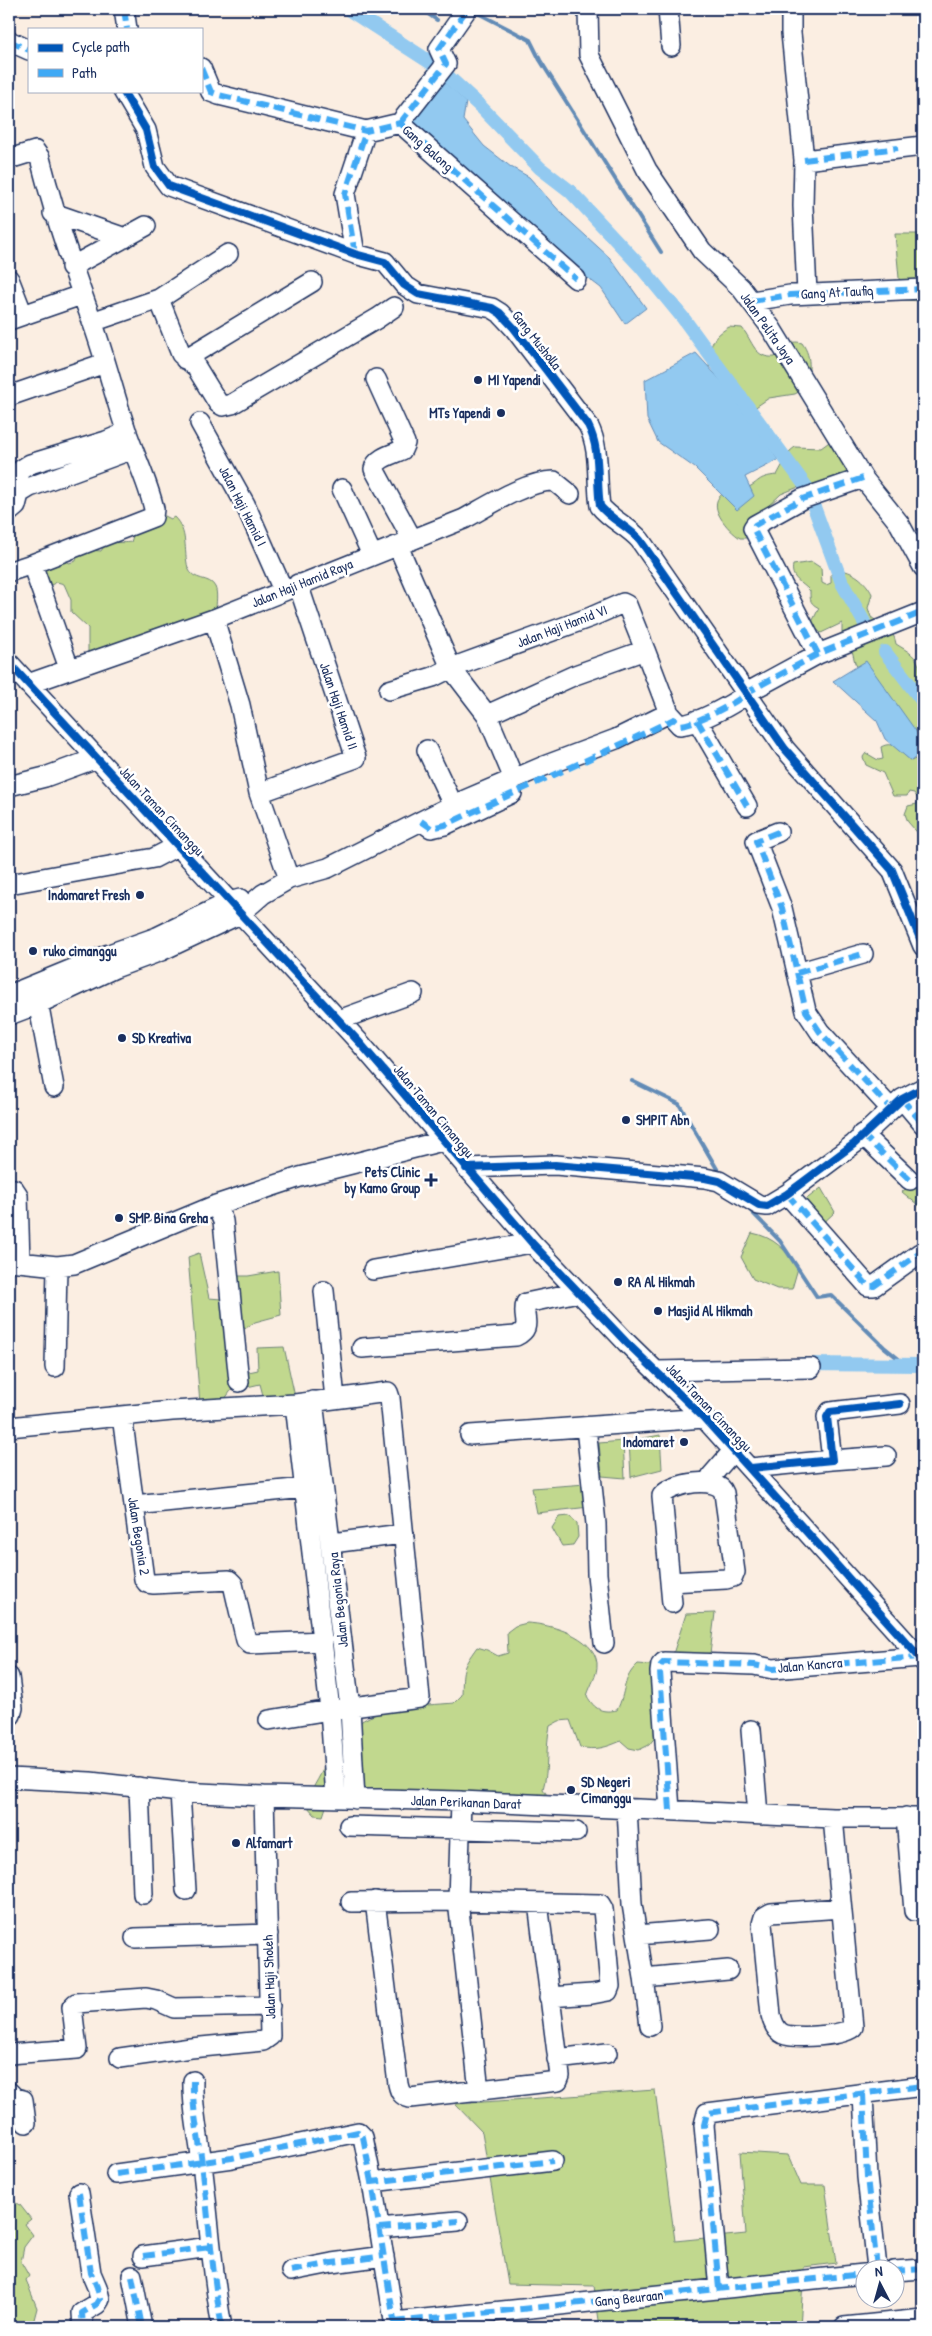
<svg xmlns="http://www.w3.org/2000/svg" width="932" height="2336" font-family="'Patrick Hand',sans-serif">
  <rect width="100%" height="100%" fill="#fbeee2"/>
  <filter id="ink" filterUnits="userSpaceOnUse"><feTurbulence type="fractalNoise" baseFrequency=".02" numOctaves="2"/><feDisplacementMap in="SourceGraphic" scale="10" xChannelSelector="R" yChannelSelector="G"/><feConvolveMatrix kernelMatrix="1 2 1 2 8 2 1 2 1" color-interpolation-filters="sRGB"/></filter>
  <g filter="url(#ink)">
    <!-- green -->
    <path fill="#c1d88e" stroke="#6e8476" d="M 895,234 L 923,234 L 923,301 L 901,300 Z
      M 729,327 L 742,328 C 753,341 754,359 775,357 C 784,348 789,339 802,343 C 813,358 810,375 802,390 L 795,394 L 769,398 L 744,415 L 726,393 L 729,387 L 727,376 L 714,365 L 709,367 C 711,346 709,339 729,327 Z
      M 832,440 L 858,474 L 815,488 L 806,484 L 781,494 L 766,508 L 766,514 L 754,538 L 740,538 C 729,531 702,503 726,492 C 732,490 740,491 745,489 C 761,482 756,477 777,475 L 790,451 L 795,447 L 821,448 Z
      M 165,516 L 171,519 L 174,517 C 189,532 183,549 188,568 C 193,582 210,576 215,587 C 218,593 216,603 216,610 L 165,646 L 94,653 L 88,652 L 88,628 L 71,612 L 71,600 L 64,584 L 57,582 L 45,588 L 39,571 L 63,559 L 69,563 L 76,561 L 77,555 L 89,550 L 101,551 C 108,539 119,544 131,542 L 135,530 L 158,517 Z
      M 812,562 L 821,568 L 822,583 L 826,585 L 831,583 L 831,574 L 838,570 C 852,570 866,581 872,594 L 868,608 L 871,617 C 883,626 893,627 896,644 C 907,651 919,656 920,671 C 920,677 920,681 923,687 L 923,839 L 908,822 L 905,814 L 908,806 L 917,804 L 919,800 L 914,793 L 909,792 L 907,796 L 893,796 L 883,773 L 866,765 L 863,757 L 866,753 L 878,760 L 883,759 L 881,747 C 895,739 902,754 911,761 L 920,757 L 920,753 L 860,671 L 855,663 L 852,650 L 842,636 L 842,623 L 821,633 L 811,624 L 819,608 C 810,603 810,601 810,591 C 802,582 790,579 793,565 Z
      M 923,1174 L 923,1209 L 902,1192 Z
      M 821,1188 L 835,1212 L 820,1226 L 804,1201 Z
      M 752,1233 C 774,1237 786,1250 798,1268 L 792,1289 L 777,1289 L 753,1279 L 741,1257 Z
      M 199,1253 L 209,1298 L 221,1299 L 224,1276 L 248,1276 L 278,1271 L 281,1315 L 255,1322 L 225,1342 L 241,1345 L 244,1373 L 258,1370 L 257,1348 L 284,1347 L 295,1397 L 264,1399 L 260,1384 L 247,1387 L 243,1374 L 222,1403 L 200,1404 L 188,1257 Z
      M 660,1435 L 662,1469 L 631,1477 L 629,1441 Z
      M 623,1441 L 625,1478 L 602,1476 L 599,1443 Z
      M 586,1484 L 589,1507 L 537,1513 L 532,1488 Z
      M 570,1516 L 577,1524 L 578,1537 L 573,1545 L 562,1546 L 552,1528 L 559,1517 Z
      M 715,1613 L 710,1654 L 673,1654 L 686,1614 Z
      M 527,1623 C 550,1624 594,1636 597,1663 C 598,1675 590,1685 587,1696 C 595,1710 602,1713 617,1710 C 626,1693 622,1678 638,1664 L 650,1665 L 656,1675 L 656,1736 L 649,1745 L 639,1750 L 629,1748 L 621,1741 C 607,1747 596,1751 580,1747 L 570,1720 L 559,1721 L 550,1726 C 545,1747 549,1769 543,1789 L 551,1801 L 327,1804 L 323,1816 L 315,1815 L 306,1805 C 310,1789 320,1779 325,1764 L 353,1756 L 354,1727 C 378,1705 423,1706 454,1703 L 462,1695 C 463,1669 461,1669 477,1647 L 487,1650 L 498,1656 L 508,1653 L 507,1632 L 515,1626 Z
      M 655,2090 L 675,2241 L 746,2234 L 740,2152 L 788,2155 L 801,2185 L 825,2185 L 836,2263 L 804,2267 L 800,2327 L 600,2327 L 594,2286 L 508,2284 L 482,2132 L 455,2104 Z
      M 9,2200 L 20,2205 L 31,2219 L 25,2224 L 33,2235 L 24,2247 L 21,2262 L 29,2276 L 26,2280 L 37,2308 L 32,2327 L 9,2327 Z"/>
    <!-- water -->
    <path fill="#92c9f0" stroke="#628bb6" d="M 439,77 L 466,102 L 463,120 L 484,146 L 511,167 L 529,177 L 563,215 L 610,258 L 646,308 L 625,324 L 601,288 L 543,244 L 403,122 Z
      M 696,353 L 744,406 L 778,460 L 745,477 L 754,496 L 737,510 L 695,468 L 658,442 L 647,419 L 645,380 Z
      M 866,661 L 923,741 L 923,751 L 911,761 L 885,739 L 877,721 L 833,681 Z"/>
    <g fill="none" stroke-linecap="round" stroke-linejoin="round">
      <!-- stream -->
      <path stroke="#628bb6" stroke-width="4" d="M 421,9 L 437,20
        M 472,10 L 530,40 L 540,60 L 661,252
        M 632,1081 L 679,1104 L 720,1174
        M 748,1208 L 780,1241 L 817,1297 L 831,1295 L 884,1347 L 905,1364"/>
      <!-- canal -->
      <path stroke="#92c9f0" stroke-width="14" d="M 348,9 L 433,64
        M 442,71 L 481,107 L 540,168 L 570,191 L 641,267 L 683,318 L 807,488 L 842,583 L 864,622
        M 885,652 L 923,702
        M 802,1364 L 923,1365"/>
      <defs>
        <path id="minor" d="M 124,9 L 127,29
          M 588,9 L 589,55 L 647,170 L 702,251 L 741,288 L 771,328 L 863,478 L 899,523 L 923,567
          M 668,9 L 671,46
          M 791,9 L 791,33 L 804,160 L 803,206 L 807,293
          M 9,41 L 29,50
          M 201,68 L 211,92 L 219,95 L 366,131 L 400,123 L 576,279
          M 123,91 L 146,130 L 155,167 L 169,186 L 355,254 L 385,262 L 404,285 L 418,294 L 492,308 L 500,313 L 514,328 L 588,425 C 601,450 596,479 600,506 C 610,519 629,527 640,540 L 785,749 L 892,870 L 923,946
          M 400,123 L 446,64 L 439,49 L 467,9
          M 9,159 L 35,151 L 40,158 C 54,214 72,267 92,321 C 105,357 114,394 126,430 C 135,457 148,482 154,509 L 153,517 L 32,564 L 69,668
          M 804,160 L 923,146
          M 53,213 L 125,238
          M 355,254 L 345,194 L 366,131
          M 71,267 L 146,226
          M 9,279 L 23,315
          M 159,299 L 181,354 L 196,367 L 218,403 L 223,406 L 232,404 L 378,318 L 394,307
          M 752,301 L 790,295 L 923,289
          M 9,320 L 81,295
          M 92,322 L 159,299 L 228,254
          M 185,359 L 312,282
          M 376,379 L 405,443 L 402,450 C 393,454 376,458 374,469 L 412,539
          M 9,396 L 105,363
          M 200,423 L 245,504 L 283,590
          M 9,485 L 22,469 L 30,464 L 106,441 L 127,432
          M 342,489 L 372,555
          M 17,495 L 30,487 L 133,449
          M 9,512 L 16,506 L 18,498 L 10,488
          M 398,546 L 451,668 L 487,715 L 514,779
          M 11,571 L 32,564
          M 214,619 L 240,705 L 259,793 L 289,879
          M 818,654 L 753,528 L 755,525 L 802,499 L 863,478
          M 9,663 L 360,1043 L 532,1243 L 626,1342 L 704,1418 L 923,1661
          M 28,684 L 214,619 L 464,519 C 488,506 526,481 554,481 L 570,494
          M 389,690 L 433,677 L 451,668 L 591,617 L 623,603 L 627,605 L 645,650
          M 487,715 L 575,675 L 645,650 L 669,713 L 680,725 C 696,724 737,703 748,692 L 818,654 L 923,612
          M 697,720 L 747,806
          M 427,750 L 453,805
          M 9,786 L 45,777 L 97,758
          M 259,793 L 356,758 L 298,584
          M 421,821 L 431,828 L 445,825 L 512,793
          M 778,832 L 756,841 L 782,908 L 806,1011 L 820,1032 L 891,1109
          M 9,884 L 154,858 L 177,846
          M 797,973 L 863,954
          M 36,991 L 54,1087
          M 9,995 L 109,954 L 157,937 L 229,902 L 240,899
          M 9,1015 L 38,1004 L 115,968 L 161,951 L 240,914 L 263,894 L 289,879 L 328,868 L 453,805 L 544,766 L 616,739 L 669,713
          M 339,1020 L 413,993
          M 902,1099 L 923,1124
          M 862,1134 L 910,1180
          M 466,1168 L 555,1165 L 705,1178 L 719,1181 L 759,1205 L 767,1206 L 787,1194 L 854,1144 L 902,1099 L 923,1088
          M 9,1188 L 14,1189 L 18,1195 L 20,1262
          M 787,1194 L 868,1286 L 874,1286 L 920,1253
          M 216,1205 L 223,1221 L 239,1382
          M 9,1261 L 57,1266 L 74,1264 L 216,1205 L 300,1177 L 442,1141
          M 373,1270 L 532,1243
          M 324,1291 L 335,1399
          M 362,1348 L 516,1336 C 534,1327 521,1318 526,1303 L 578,1292
          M 55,1367 L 57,1266
          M 656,1371 L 811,1368
          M 313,1401 L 350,1708 L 355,1799
          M 295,1404 L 330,1710 L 336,1798
          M 122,1416 L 144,1579 L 147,1583 L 154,1584 L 229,1580 L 233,1584 L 246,1640 L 250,1644 L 323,1641
          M 9,1427 L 172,1411 L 295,1404 L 388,1392 L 390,1398 L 420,1698 L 330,1710 L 269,1720
          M 586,1427 L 596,1524 L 597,1574 L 604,1643
          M 470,1435 L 704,1418
          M 832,1460 L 886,1456
          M 751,1468 L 832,1460 L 827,1417 L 830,1412 L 900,1404
          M 708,1482 L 712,1475 L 733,1451
          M 134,1505 L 305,1488
          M 332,1543 L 402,1534
          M 670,1582 L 726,1579 L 733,1577 L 735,1572 L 724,1493 C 718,1475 671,1483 662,1496 L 672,1603
          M 9,1677 L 13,1708 L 11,1715 L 9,1716
          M 751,1730 L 758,1815
          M 9,1778 L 90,1782 L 180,1792 L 264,1796 L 461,1801 L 833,1818 L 923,1818
          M 139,1787 L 143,1894
          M 180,1792 L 186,1890
          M 461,1801 L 458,1901 L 479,2091
          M 627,1808 L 632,1904 L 644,1978 L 728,1970
          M 670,1810 L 660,1672 L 661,1665 L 664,1662 L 754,1665 L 773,1669 L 920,1657
          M 906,1817 L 914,1911
          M 833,1818 L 853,2027 C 846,2036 794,2039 783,2034 C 776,2031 773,2023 771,2015 L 762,1924 L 764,1917 L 771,1913 L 841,1908
          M 349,1826 L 576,1832
          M 375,1901 L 398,2084 C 400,2093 402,2096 410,2098 L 558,2081 L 560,2076 L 538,1903
          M 351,1902 L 458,1901 L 600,1904 L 603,1909 L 610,1986 L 608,1991 L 592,1994 L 549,1997
          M 637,1935 L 710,1929
          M 135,1938 L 268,1934
          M 644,1978 L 650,2026
          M 9,2054 L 77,2049 L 72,2007 L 76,2003 L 146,1998 L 156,2000 L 174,2008 L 270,2006
          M 120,2058 L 191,2048 L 263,2041 L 270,2036 L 264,1796
          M 557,2059 L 607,2053
          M 193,2081 C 192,2110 199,2136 202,2164 C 209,2219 212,2273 222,2327
          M 9,2092 L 15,2098 L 23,2100 L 26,2123
          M 863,2094 L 867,2177 L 877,2268
          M 116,2174 L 232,2158 L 358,2132 L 363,2137 L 372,2182
          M 79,2193 L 91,2273 L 97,2287 L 100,2299 L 97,2304 L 82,2313 L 83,2327
          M 379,2228 L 458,2221
          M 143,2256 L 210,2247
          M 291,2271 L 332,2263 L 384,2256
          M 894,2271 L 923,2269
          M 132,2276 L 142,2327
          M 719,2289 L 704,2125 L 707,2113 L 923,2086
          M 394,2322 L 864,2274
          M 395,2327 L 372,2182 L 553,2161
          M 844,2327 L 923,2319"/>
      </defs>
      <!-- minor casing -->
      <use href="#minor" stroke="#1b2f5e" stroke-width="22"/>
      <!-- minor -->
      <use href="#minor" stroke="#fff" stroke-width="19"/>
      <!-- quiet -->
      <path stroke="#3fa9f5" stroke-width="6" stroke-dasharray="12 6" stroke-linecap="butt" d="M 124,9 L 127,29
        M 9,41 L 29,50
        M 201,68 L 211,92 L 219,95 L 366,131 L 400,123 L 576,279
        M 400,123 L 446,64 L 439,49 L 467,9
        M 804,160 L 898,148
        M 355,254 L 345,194 L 366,131
        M 752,301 L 790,295 L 923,289
        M 818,654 L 753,528 L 755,525 L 802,499 L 863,478
        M 697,720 L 747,806
        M 421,821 L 431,828 L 445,825 C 521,789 598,756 674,719 L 680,725 C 696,724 737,703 748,692 L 818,654 L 923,612
        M 778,832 L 756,841 L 782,908 L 806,1011 L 820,1032 L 891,1109
        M 797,973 L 863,954
        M 902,1099 L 923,1124
        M 862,1134 L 910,1180
        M 787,1194 L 868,1286 L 874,1286 L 920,1253
        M 670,1810 L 660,1672 L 661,1665 L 664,1662 L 754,1665 L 773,1669 L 920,1657
        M 193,2081 C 192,2110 199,2136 202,2164 C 209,2219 212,2273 222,2327
        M 863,2094 L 867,2177 L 877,2268
        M 116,2174 L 232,2158 L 358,2132 L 363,2137 L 372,2182
        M 79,2193 L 91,2273 L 97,2287 L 100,2299 L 97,2304 L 82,2313 L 83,2327
        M 379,2228 L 458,2221
        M 143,2256 L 210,2247
        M 291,2271 L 332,2263 L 384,2256
        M 894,2271 L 923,2269
        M 132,2276 L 142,2327
        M 719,2289 L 704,2125 L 707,2113 L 923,2086
        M 394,2322 L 864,2274
        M 395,2327 L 372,2182 L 553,2161"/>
      <defs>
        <path id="cycleway" d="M 123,91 L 146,130 L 155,167 L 169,186 L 355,254 L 385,262 L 404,285 L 418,294 L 492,308 L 500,313 L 514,328 L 588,425 C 601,450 596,479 600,506 C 610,519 629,527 640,540 L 785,749 L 892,870 L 923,946
          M 9,663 L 360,1043 L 532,1243 L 626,1342 L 704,1418 L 923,1661
          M 466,1168 L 555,1165 L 705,1178 L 719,1181 L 759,1205 L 767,1206 L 787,1194 L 854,1144 L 902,1099 L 923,1088
          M 751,1468 L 832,1460 L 827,1417 L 830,1412 L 900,1404"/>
      </defs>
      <!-- cycleway casing -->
      <use href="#cycleway" stroke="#fff" stroke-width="11"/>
      <!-- cycleway -->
      <use href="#cycleway" stroke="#0057b8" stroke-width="8"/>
    </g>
  </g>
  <!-- markers -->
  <g fill="#1b2f5e" stroke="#fff" stroke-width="2">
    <circle cx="478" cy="380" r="5"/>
    <circle cx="501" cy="413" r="5"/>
    <circle cx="140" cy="895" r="5"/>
    <circle cx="33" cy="951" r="5"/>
    <circle cx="122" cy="1038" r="5"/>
    <circle cx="626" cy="1120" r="5"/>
    <path d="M428.5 1172.5h5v5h5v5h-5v5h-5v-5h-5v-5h5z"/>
    <circle cx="119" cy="1218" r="5"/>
    <circle cx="618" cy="1282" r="5"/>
    <circle cx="658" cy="1311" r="5"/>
    <circle cx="684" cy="1442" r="5"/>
    <circle cx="571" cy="1790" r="5"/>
    <circle cx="236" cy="1843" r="5"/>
  </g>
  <g text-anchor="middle" stroke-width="5" stroke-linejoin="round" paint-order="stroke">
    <!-- street labels -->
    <g font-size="14" fill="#1b2f5e" stroke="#fff">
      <text transform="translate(428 148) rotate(41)" y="5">Gang Balong</text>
      <text transform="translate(837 292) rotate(-3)" y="5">Gang At Taufiq</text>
      <text transform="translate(768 328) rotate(55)" y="5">Jalan Pelita Jaya</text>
      <text transform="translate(537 340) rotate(52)" y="5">Gang Musholla</text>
      <text transform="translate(243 506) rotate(63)" y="5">Jalan Haji Hamid I</text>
      <text transform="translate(302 583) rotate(-22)" y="5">Jalan Haji Hamid Raya</text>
      <text transform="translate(562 626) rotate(-21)" y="5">Jalan Haji Hamid VI</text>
      <text transform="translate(339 706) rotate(71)" y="5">Jalan Haji Hamid II</text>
      <text transform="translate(162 811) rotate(47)" y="5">Jalan Taman Cimanggu</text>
      <text transform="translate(434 1111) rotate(50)" y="5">Jalan Taman Cimanggu</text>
      <text transform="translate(709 1407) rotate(46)" y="5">Jalan Taman Cimanggu</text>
      <text transform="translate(139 1536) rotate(81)" y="5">Jalan Begonia 2</text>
      <text transform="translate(338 1600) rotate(-96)" y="5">Jalan Begonia Raya</text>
      <text transform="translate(810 1665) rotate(-5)" y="5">Jalan Kancra</text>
      <text transform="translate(466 1802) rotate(2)" y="5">Jalan Perikanan Darat</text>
      <text transform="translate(269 1977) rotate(-92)" y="5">Jalan Haji Sholeh</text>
      <text transform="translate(629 2298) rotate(-6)" y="5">Gang Beuraan</text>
    </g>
    <!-- poi labels -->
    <g font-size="14" font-weight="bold" fill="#1b2f5e" stroke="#fff" text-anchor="start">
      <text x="488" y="385">MI Yapendi</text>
      <text x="491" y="418" text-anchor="end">MTs Yapendi</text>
      <text x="130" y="900" text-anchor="end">Indomaret Fresh</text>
      <text x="43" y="956">ruko cimanggu</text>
      <text x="132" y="1043">SD Kreativa</text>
      <text x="636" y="1125">SMPIT Abn</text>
      <text x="420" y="1177" text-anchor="end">Pets Clinic<tspan x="420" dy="16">by Kamo Group</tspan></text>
      <text x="129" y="1223">SMP Bina Greha</text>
      <text x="628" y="1287">RA Al Hikmah</text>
      <text x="668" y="1316">Masjid Al Hikmah</text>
      <text x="674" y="1447" text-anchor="end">Indomaret</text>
      <text x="581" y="1787">SD Negeri<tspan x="581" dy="16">Cimanggu</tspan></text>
      <text x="246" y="1848">Alfamart</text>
    </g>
  </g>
  <!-- margin -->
  <rect width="932" height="2336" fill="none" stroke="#fff" stroke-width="30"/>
  <rect x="15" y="15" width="902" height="2306" fill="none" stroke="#1b2f5e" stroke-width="2" filter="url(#ink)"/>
  <!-- legend -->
  <rect x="28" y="28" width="175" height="65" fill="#ffffff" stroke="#a4acbf"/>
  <rect x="38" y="44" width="25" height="8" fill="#0057b8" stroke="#a4acbf"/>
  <text x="72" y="52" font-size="15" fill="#1b2f5e">Cycle path</text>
  <rect x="38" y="69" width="25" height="8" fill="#3fa9f5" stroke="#a4acbf"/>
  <text x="72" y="78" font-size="15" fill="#1b2f5e">Path</text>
  <!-- north arrow -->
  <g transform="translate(880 2284) rotate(354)"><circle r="24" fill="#ffffff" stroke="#a4acbf"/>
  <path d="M0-4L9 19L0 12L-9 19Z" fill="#1b2f5e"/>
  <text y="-8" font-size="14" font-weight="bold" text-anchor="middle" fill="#1b2f5e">N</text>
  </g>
</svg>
